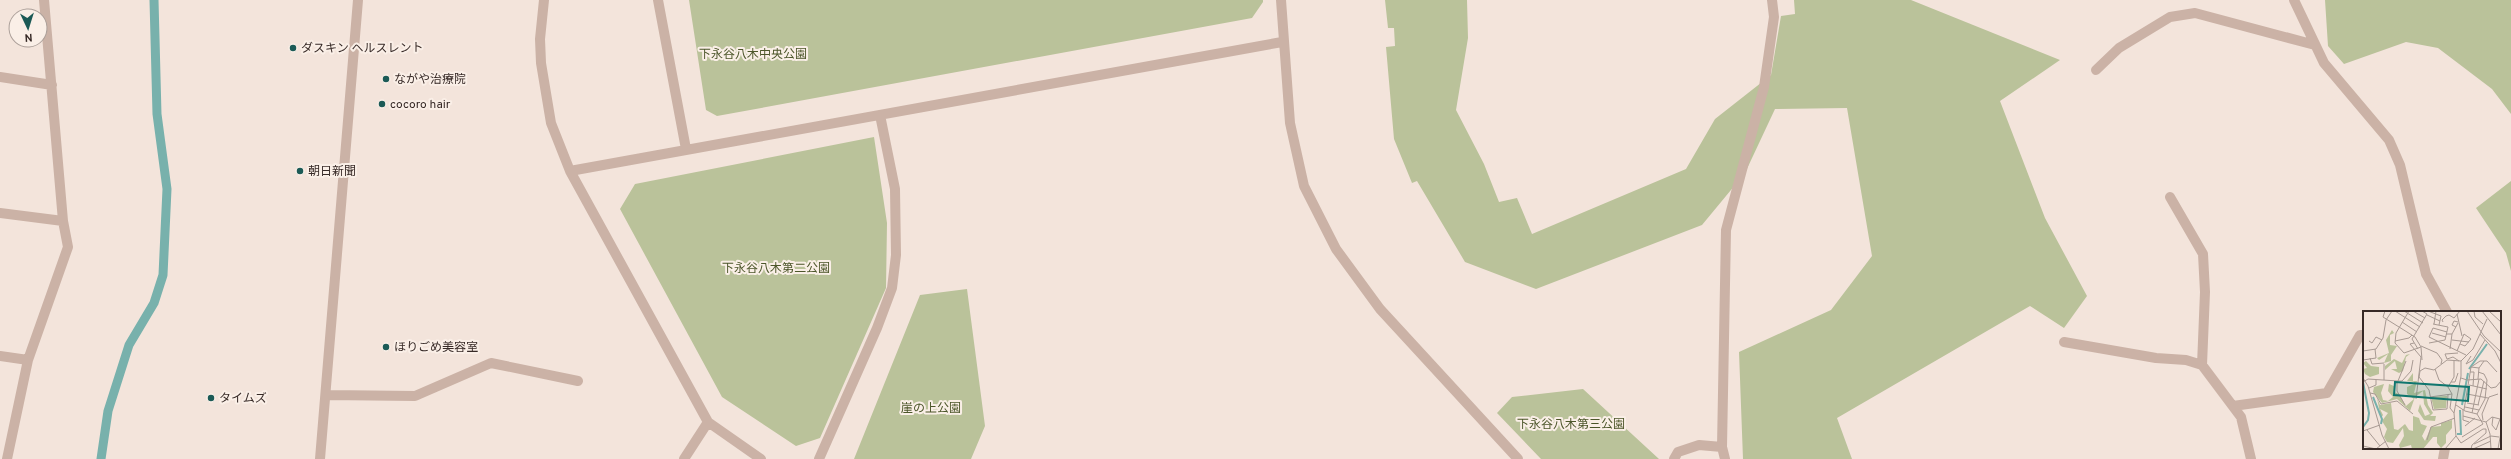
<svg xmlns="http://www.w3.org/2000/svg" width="2511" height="459" font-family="Overpass,'Noto Sans JP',sans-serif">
  <rect width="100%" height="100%" fill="#f3e4db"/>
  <!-- green -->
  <path fill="#bac29a" d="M 689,0 L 1263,0 L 1263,2 L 1252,18 L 717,116 L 706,110 Z
    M 1385,0 L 1467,0 L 1468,38 L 1456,110 L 1484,164 L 1499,202 L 1517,198 L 1532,234 L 1686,169 L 1715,119 L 1771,75 L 1781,16 L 1795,14 L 1794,0 L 1911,0 L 2060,60 L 2000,101 L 2045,218 L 2087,296 L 2064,328 L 2030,306 L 1837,418 L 1852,459 L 1743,459 L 1739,352 L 1831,310 L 1872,256 L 1847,108 L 1775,109 L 1745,173 L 1702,225 L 1536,289 L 1465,262 L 1417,181 L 1412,183 L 1394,139 L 1386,47 L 1395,46 L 1394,28 L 1388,28 Z
    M 2325,0 L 2511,0 L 2511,114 L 2492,89 L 2438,48 L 2406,42 L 2344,64 L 2328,46 Z
    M 874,137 L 887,223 L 886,288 L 820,438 L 796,446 L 722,397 L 620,209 L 635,184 Z
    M 2511,181 L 2511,271 L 2506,253 L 2476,208 Z
    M 967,289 L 985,426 L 971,459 L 854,459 L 920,295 Z
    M 1583,389 L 1659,459 L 1541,459 L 1497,413 L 1512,397 Z"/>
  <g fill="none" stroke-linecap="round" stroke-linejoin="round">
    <!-- stream -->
    <path stroke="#78b1ac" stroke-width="9" d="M 101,459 L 108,411 L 129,345 L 154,303 L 163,275 L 167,189 L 157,114 L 154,0"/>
    <!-- minor -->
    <path stroke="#cbb2a6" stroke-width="10" d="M 544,0 L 540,39 L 541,63 L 551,123 L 570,171 L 708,422 L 761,459
      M 658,0 L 686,149
      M 1281,0 L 1290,123 L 1304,186 L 1336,249 L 1380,309 L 1518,459
      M 2294,0 L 2324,63 L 2389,140 L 2400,165 L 2426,274 L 2447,312
      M 2096,70 L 2119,48 L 2170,17 L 2195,13 L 2315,45
      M 0,77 L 52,85
      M 570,171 L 1282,42
      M 2170,197 L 2203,254 L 2205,292 L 2202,365 L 2241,417 L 2251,459
      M 0,213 L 63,221
      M 2064,342 L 2156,358 L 2186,360 L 2202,365
      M 0,356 L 28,360
      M 327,395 L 415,396 L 491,363 L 578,381
      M 2233,406 L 2327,393 L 2360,335 L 2364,335
      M 7,459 L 28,360 L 68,247 L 63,221 L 44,0
      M 320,459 L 358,0
      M 684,459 L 708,422
      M 819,459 L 877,328 L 892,288 L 896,255 L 895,189 L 880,115
      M 1674,459 L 1678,452 L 1699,445 L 1722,447
      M 1725,459 L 1722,447 L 1726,230 L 1764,87 L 1774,17 L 1772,0
      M 2443,459 L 2445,448"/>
  </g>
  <!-- markers -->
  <g fill="#1b5a56" stroke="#faefe7" stroke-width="1.5">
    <circle cx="293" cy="48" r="4"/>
    <circle cx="386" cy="79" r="4"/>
    <circle cx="382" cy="104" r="4"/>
    <circle cx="300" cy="171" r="4"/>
    <circle cx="386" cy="347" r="4"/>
    <circle cx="211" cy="398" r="4"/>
  </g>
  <g text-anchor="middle" stroke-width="4" stroke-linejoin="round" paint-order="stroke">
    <!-- poi labels -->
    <g font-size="12" fill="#372a27" stroke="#faefe7" text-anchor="start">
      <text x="301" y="52">ダスキン ヘルスレント</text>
      <text x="394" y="83">ながや治療院</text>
      <text x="390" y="108">cocoro hair</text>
      <text x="308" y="175">朝日新聞</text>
      <text x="394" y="351">ほりごめ美容室</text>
      <text x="219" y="402">タイムズ</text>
    </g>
    <!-- park labels -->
    <g font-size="12" fill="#4c562a" stroke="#faefe7">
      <text x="753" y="58">下永谷八木中央公園</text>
      <text x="776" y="272">下永谷八木第二公園</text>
      <text x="931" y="412">崖の上公園</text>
      <text x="1571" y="428">下永谷八木第三公園</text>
    </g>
  </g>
  <!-- overview -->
  <g transform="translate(2363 311)">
    <rect width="138" height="138" fill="#f3e4db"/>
    <path d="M 29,19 L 31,22 L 27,24 L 27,34 L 34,35 L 28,44 L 28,50 L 21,52 L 25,43 L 16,49 L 14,47 L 26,42 L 23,29 ZM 47,43 L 43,46 L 40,60 L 36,62 L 28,58 L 34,58 L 32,50 L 22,59 L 22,55 L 31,48 L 39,52 L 43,44 ZM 3,50 L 8,55 L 16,56 L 16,63 L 7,66 L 2,63 L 0,58 L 4,57 L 0,52 ZM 50,62 L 50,70 L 54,70 L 51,82 L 62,79 L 65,94 L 70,102 L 67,105 L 73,105 L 72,110 L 61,109 L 55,100 L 57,93 L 62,105 L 67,103 L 61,93 L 60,80 L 52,86 L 47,100 L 34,88 L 19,92 L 10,81 L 11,76 L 21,73 L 18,82 L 20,89 L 25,90 L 30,86 L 25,80 L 26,73 L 31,75 L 31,81 L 36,83 L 43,95 L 51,88 L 44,83 L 44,76 L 51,73 L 51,71 L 44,70 ZM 84,85 L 83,97 L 71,98 L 68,86 ZM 14,87 L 17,94 L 28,92 L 31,118 L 35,119 L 42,113 L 46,119 L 50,120 L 50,105 L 56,107 L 58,113 L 64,115 L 59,125 L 62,130 L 68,116 L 78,115 L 78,112 L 89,109 L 89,117 L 83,124 L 83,132 L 78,137 L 74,132 L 74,126 L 70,126 L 60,138 L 49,138 L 48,134 L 37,137 L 36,134 L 41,125 L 40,117 L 30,132 L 24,131 L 21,126 L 24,118 L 19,110 L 25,102 L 17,98 L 20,104 L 18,107 Z" fill="#bac29a"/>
    <path fill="none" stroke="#78b1ac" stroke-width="2" d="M 106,58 L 124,33M 0,71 L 6,102 L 5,109 L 0,116M 10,86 L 19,108 L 18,113M 99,94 L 105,62M 94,123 L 98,123 L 97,99"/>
    <path fill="none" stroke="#a89a93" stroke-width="1" d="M 22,0 L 20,6 L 52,26 L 58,36 L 59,49M 32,0 L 57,16M 41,0 L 60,12M 46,0 L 33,22 L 32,32 L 41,42 L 58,36M 50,0 L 62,7M 65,0 L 78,5 L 76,14M 104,0 L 121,25 L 138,41M 111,0 L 112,6 L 120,13M 119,0 L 138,24M 126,0 L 138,11M 94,3 L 99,25M 64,4 L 77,10M 39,11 L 54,21M 80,11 L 79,9 L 83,5 L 86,4 L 91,7 L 97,0M 71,13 L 73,0M 93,16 L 89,14 L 91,10 L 95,11M 70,17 L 66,26 L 103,44M 70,17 L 84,21M 69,22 L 83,26M 83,23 L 89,23 L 95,12M 117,23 L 132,40 L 138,52M 89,29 L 106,31M 6,30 L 9,32 L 13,26 L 19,29M 32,30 L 46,27 L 49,24M 51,32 L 47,33 L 58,46M 66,32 L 82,29 L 85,16 L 70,13M 58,35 L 74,42 L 79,49 L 78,53M 55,38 L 49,28 L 64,3 L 59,0M 87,38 L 89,23M 0,40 L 13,38 L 20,27 L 23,9 L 29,0M 94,40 L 101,23 L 108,28 L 102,35 L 97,33M 95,42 L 82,43 L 84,48 L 90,46 L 96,50M 108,45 L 103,53 L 110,49 L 122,29M 7,47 L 9,53 L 21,52M 0,49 L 13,47 L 12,38M 21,53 L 21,69M 116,57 L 108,56 L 117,50 L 124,50 L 134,61M 72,58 L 76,69 L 85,76 L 89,83 L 87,97 L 91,102M 107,61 L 111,61 L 110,75M 0,67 L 5,75 L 19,124 L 26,138M 98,67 L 104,69 L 118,68 L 128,77 L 133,76 L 138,70M 115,68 L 116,57 L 121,50M 34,70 L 34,80 L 42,94M 35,70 L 39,70 L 48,60 L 50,49M 0,71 L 5,68 L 35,70 L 43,50M 88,71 L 92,71 L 95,62M 106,74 L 124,78M 85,76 L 91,66 L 91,50M 6,77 L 13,74 L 13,69M 7,82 L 12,83 L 18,93 L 34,90 L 50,103M 104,83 L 125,87M 85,84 L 84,98 L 70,99 L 66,79 L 56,66 L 57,60 L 62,57 L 71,59 L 84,49 L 98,50M 67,86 L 89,83M 53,88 L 58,46M 104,92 L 116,94M 93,94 L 102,100 L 114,103M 115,94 L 121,70M 102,96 L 116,99M 100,98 L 100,109 L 106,111M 101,99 L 108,56M 109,102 L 116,68M 100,105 L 123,111 L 127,123 L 128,138M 130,106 L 129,114 L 133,119 L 137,108M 120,109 L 119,103 L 126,86 L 135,83M 123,111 L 129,106 L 137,108M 102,115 L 112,107M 4,119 L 17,135M 0,120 L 17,114M 93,125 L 98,132 L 120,118 L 123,118 L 123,122 L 109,134 L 108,138M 99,126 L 120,113 L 114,103 L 122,88 L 124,69 L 121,63 L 115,61M 64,129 L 68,116 L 92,107M 111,133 L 128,125 L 136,126M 0,135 L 13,138M 13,138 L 23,130M 82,138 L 93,125 L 91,102 L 98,65 L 98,50 L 110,38 L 124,8M 110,138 L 128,130M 135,138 L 138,121"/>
    <path fill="#0f766e" fill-opacity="0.15" stroke="#0f766e" stroke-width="2" d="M 32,71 L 106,76 L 105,90 L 31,84 Z"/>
    <rect width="138" height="138" fill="none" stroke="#372a27" stroke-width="2"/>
  </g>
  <!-- north arrow -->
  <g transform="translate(28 28) rotate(176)"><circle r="19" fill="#faefe7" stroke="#aca09a"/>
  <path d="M0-3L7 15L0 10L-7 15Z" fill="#1b5a56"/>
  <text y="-6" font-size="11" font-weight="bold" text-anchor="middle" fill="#372a27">N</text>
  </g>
</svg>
